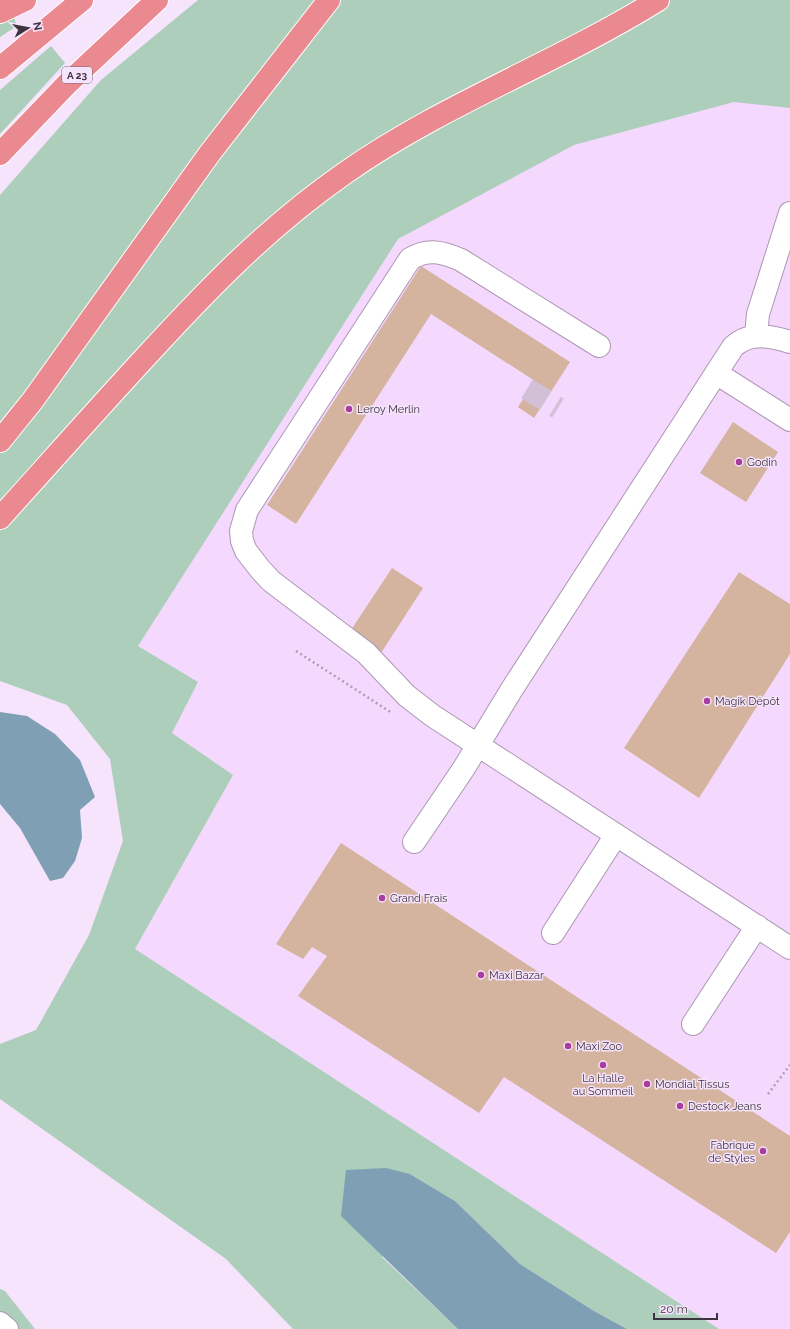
<svg xmlns="http://www.w3.org/2000/svg" width="790" height="1329" font-family="Raleway,sans-serif">
  <rect width="100%" height="100%" fill="#f6e3fc"/>
  <!-- built -->
  <path fill="#f4d8fe" d="M 734,102 L 790,108 L 790,1329 L 719,1329 L 135,949 L 233,775 L 172,733 L 198,682 L 138,646 L 398,239 L 574,145 Z"/>
  <!-- green -->
  <path fill="#acceba" d="M 0,0 L 8,0 L 17,26 L 0,37 Z
    M 198,0 L 790,0 L 790,108 L 734,102 L 574,145 L 398,239 L 138,646 L 198,682 L 172,733 L 233,775 L 135,949 L 719,1329 L 627,1329 L 594,1311 L 520,1264 L 455,1201 L 410,1174 L 382,1257 L 458,1329 L 293,1329 L 226,1259 L 0,1099 L 0,1044 L 36,1030 L 89,935 L 123,841 L 110,759 L 67,705 L 0,681 L 0,195 L 101,80 Z
    M 51,46 L 65,63 L 0,134 L 0,90 Z
    M 0,1289 L 5,1291 L 35,1329 L 0,1329 Z"/>
  <!-- water -->
  <path fill="#7f9fb5" d="M 0,712 L 27,716 L 55,734 L 80,760 L 95,797 L 80,810 L 82,838 L 75,861 L 63,878 L 50,881 L 20,828 L 0,804 Z
    M 386,1168 L 410,1174 L 455,1201 L 520,1264 L 594,1311 L 627,1329 L 458,1329 L 341,1216 L 346,1170 Z"/>
  <!-- building -->
  <path fill="#d4b49e" d="M 421,266 L 570,362 L 534,418 L 518,407 L 535,381 L 431,314 L 296,524 L 267,505 Z
    M 733,422 L 778,452 L 746,502 L 700,473 Z
    M 392,568 L 423,588 L 381,653 L 349,633 Z
    M 739,572 L 790,604 L 790,654 L 699,798 L 624,748 Z
    M 341,843 L 790,1136 L 790,1232 L 776,1253 L 504,1077 L 479,1113 L 298,996 L 327,956 L 312,947 L 303,959 L 276,944 Z"/>
  <g fill="none" stroke-linecap="round" stroke-linejoin="round">
    <!-- minor-tunnel -->
    <path stroke="#d1c0d6" stroke-width="22" stroke-dasharray="22 11" stroke-linecap="butt" d="M 527,389 L 558,408"/>
    <defs>
      <path id="minor" d="M 756,336 L 758,314 L 790,213
        M 599,346 L 461,260 C 443,252 428,248 410,259 L 247,510 L 241,531 L 242,541 L 246,551 L 260,569 L 271,581 L 366,653 L 407,696 L 433,716 L 790,948
        M 716,373 L 790,420
        M 414,842 L 464,768 L 512,689 L 733,347 C 750,331 770,336 790,342
        M 553,933 L 616,835
        M 693,1024 L 757,926
        M 0,1323 L 7,1329"/>
      <path id="highway" d="M 0,12 L 25,0
        M 0,68 L 82,0
        M 0,154 L 67,84 L 157,0
        M 0,441 L 33,400 L 210,153 L 329,0
        M 0,518 C 47,466 93,414 140,363 C 206,291 265,229 345,173 C 443,104 557,63 658,0"/>
    </defs>
    <!-- minor casing -->
    <use href="#minor" stroke="#ac97b3" stroke-width="24"/>
    <!-- highway casing -->
    <use href="#highway" stroke="#fff" stroke-width="24"/>
    <!-- path -->
    <path stroke="#ad9eb1" stroke-width="2.5" stroke-dasharray="2 3" stroke-linecap="butt" d="M 296,651 L 392,713
      M 768,1094 L 790,1065"/>
    <!-- minor -->
    <use href="#minor" stroke="#fff" stroke-width="22"/>
    <!-- highway -->
    <use href="#highway" stroke="#ea8990" stroke-width="22"/>
  </g>
  <!-- markers -->
  <g fill="#a93d9d" stroke="#f6e3fc" stroke-width="1.5">
    <circle cx="349" cy="409" r="4"/>
    <circle cx="739" cy="462" r="4"/>
    <circle cx="707" cy="701" r="4"/>
    <circle cx="382" cy="898" r="4"/>
    <circle cx="481" cy="975" r="4"/>
    <circle cx="568" cy="1046" r="4"/>
    <circle cx="603" cy="1065" r="4"/>
    <circle cx="647" cy="1084" r="4"/>
    <circle cx="680" cy="1106" r="4"/>
    <circle cx="763" cy="1151" r="4"/>
  </g>
  <g text-anchor="middle" stroke-width="3" stroke-linejoin="round" paint-order="stroke">
    <!-- shield labels -->
    <rect fill="#f6e3fc" stroke="#746878" stroke-width="1" x="62" y="67" width="30" height="16" rx="3"/>
    <g font-size="10" font-weight="bold" fill="#3d3440">
      <text x="77" y="79">A 23</text>
    </g>
    <!-- poi labels -->
    <g font-size="11" fill="#3d3440" stroke="#f6e3fc" text-anchor="start">
      <text x="357" y="413">Leroy Merlin</text>
      <text x="747" y="466">Godin</text>
      <text x="715" y="705">Magik Dépôt</text>
      <text x="390" y="902">Grand Frais</text>
      <text x="489" y="979">Maxi Bazar</text>
      <text x="576" y="1050">Maxi Zoo</text>
      <text x="603" y="1082" text-anchor="middle">La Halle<tspan x="603" dy="13">au Sommeil</tspan></text>
      <text x="655" y="1088">Mondial Tissus</text>
      <text x="688" y="1110">Destock Jeans</text>
      <text x="755" y="1149" text-anchor="end">Fabrique<tspan x="755" dy="13">de Styles</tspan></text>
    </g>
  </g>
  <!-- north arrow -->
  <g transform="translate(28 28) rotate(79)" stroke="#f6e3fc" stroke-width="3" paint-order="stroke">
  <path d="M0-3L7 15L0 10L-7 15Z" fill="#3d3440"/>
  <text y="-6" font-size="11" font-weight="bold" text-anchor="middle" fill="#3d3440">N</text>
  </g>
  <!-- scale -->
  <path d="M654 1313v6h63v-6" fill="none" stroke="#3d3440" stroke-width="2"/>
  <text x="660" y="1313" font-size="12" fill="#3d3440" stroke="#f6e3fc" stroke-width="3" paint-order="stroke">20 m</text>
</svg>
